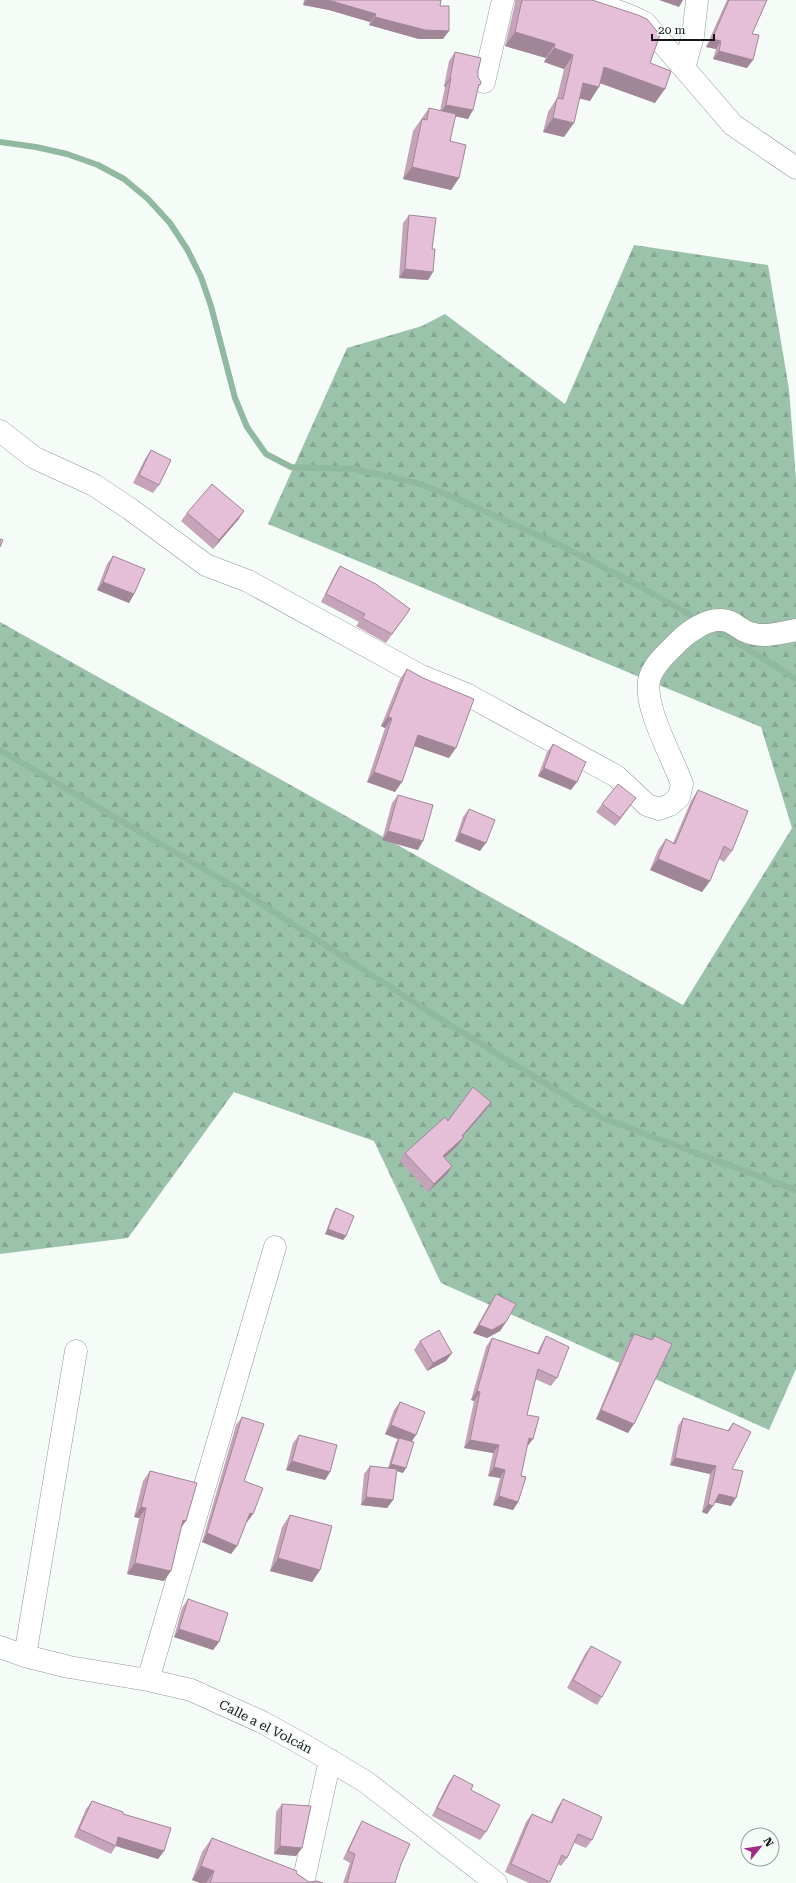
<svg xmlns="http://www.w3.org/2000/svg" width="796" height="1883" font-family="'Roboto Serif',serif">
  <defs>
    <pattern id="forest-firs" width="22" height="20" patternUnits="userSpaceOnUse"><rect width="22" height="20" fill="#9bc2ab"/><path d="M5 1l3.5 6h-7zM16 11l3.5 6h-7z" fill="#85a692"/></pattern>
  </defs>
  <rect width="100%" height="100%" fill="#f5fcf8"/>
  <!-- forest -->
  <path fill="url(#forest-firs)" d="M 634,245 L 768,265 L 789,389 L 796,479 L 796,1369 L 769,1430 L 441,1283 L 374,1141 L 234,1092 L 128,1238 L 0,1254 L 0,622 L 683,1005 L 792,828 L 761,727 L 268,524 L 347,348 L 422,326 L 445,314 L 565,404 Z"/>
  <g fill="none" stroke-linecap="round" stroke-linejoin="round">
    <!-- stream -->
    <path stroke="#91b8a1" stroke-width="6" d="M 0,142 L 36,147 L 67,154 L 98,165 L 124,179 L 148,199 L 170,223 L 187,249 L 201,277 L 211,306 L 235,398 L 247,427 L 266,454 L 291,467 L 355,469 L 416,483 L 446,494 L 560,545 L 643,588 L 701,621
      M 712,627 L 796,679
      M 0,750 L 243,892 L 429,1012 L 602,1118 L 796,1190"/>
    <defs>
      <path id="minor" d="M 580,0 C 602,6 625,12 645,23 L 733,125 L 796,168
        M 684,68 L 693,36 L 697,0
        M 484,82 L 503,0
        M 0,431 L 35,458 L 94,485 L 130,509 L 206,565 L 248,581 L 421,676 L 466,694 L 616,776 L 647,805 L 659,809 L 670,805 L 679,797 L 682,784 C 673,758 641,703 650,677 C 655,663 668,652 678,642 C 688,632 706,619 721,620 C 732,620 736,627 745,631 C 761,639 780,633 796,630
        M 0,1647 L 25,1656 L 69,1667 L 148,1680 L 191,1690 L 262,1722 L 311,1749 L 366,1782 L 496,1883
        M 25,1656 L 76,1351
        M 148,1680 L 275,1247
        M 303,1883 L 330,1760"/>
    </defs>
    <!-- minor casing -->
    <use href="#minor" stroke="#929995" stroke-width="23"/>
    <!-- minor -->
    <use href="#minor" stroke="#fff" stroke-width="22"/>
  </g>
  <!-- wall -->
  <path fill="#c5a4b9" d="M 304,0 L 441,0 L 440,6 L 443,39 L 419,39 L 369,25 L 370,22 L 329,10 L 303,5 Z
    M 515,0 L 592,0 L 650,63 L 655,103 L 600,83 L 590,101 L 579,98 L 564,137 L 543,132 L 548,112 L 557,98 L 564,69 L 544,62 L 546,58 L 505,46 L 515,3 Z
    M 727,0 L 767,0 L 752,34 L 747,68 L 713,59 L 716,49 L 706,47 Z
    M 455,52 L 478,71 L 478,77 L 480,85 L 478,88 L 468,119 L 455,116 L 450,141 L 459,178 L 451,190 L 403,179 L 413,131 L 429,108 L 440,111 L 445,87 L 444,86 L 449,61 Z
    M 409,215 L 432,249 L 433,272 L 428,280 L 399,278 L 403,223 Z
    M 151,450 L 159,485 L 153,493 L 133,483 L 145,459 Z
    M 244,511 L 238,520 L 213,549 L 181,521 L 187,513 Z
    M 113,556 L 134,594 L 129,603 L 97,590 L 107,564 Z
    M 340,566 L 410,609 L 386,643 L 356,626 L 359,622 L 321,602 L 335,574 Z
    M 407,669 L 449,758 L 414,746 L 395,792 L 367,782 L 385,728 L 381,726 L 400,679 Z
    M 553,744 L 571,790 L 538,776 L 547,752 Z
    M 698,790 L 732,851 L 724,862 L 719,859 L 710,881 L 702,892 L 650,870 L 658,850 L 666,839 L 673,843 L 691,801 Z
    M 398,795 L 418,850 L 382,840 L 392,803 Z
    M 602,804 L 630,806 L 615,826 L 596,812 Z
    M 469,809 L 480,851 L 455,841 L 463,817 Z
    M 491,1102 L 486,1110 L 463,1136 L 458,1145 L 445,1158 L 447,1174 L 428,1192 L 400,1161 L 405,1153 L 448,1121 Z
    M 336,1208 L 346,1236 L 343,1240 L 325,1234 L 333,1212 Z
    M 496,1294 L 506,1322 L 500,1331 L 487,1338 L 473,1333 L 490,1303 Z
    M 634,1334 L 628,1433 L 596,1419 L 628,1342 Z
    M 546,1336 L 557,1378 L 551,1386 L 535,1379 L 527,1415 L 527,1447 L 521,1476 L 518,1502 L 513,1510 L 493,1505 L 500,1478 L 488,1476 L 493,1453 L 464,1448 L 474,1401 L 471,1400 L 486,1347 L 492,1338 L 537,1353 L 541,1345 Z
    M 420,1341 L 452,1353 L 446,1361 L 427,1371 L 414,1350 Z
    M 400,1402 L 412,1442 L 403,1473 L 397,1471 L 393,1500 L 387,1508 L 361,1505 L 364,1474 L 370,1466 L 388,1468 L 396,1442 L 398,1439 L 385,1434 L 394,1410 Z
    M 242,1417 L 244,1481 L 253,1514 L 247,1522 L 246,1522 L 237,1546 L 231,1554 L 202,1542 L 236,1425 Z
    M 683,1418 L 727,1431 L 733,1423 L 731,1506 L 715,1502 L 707,1514 L 702,1512 L 710,1474 L 670,1465 L 678,1426 Z
    M 299,1435 L 330,1472 L 325,1480 L 286,1470 L 293,1443 Z
    M 150,1471 L 164,1581 L 127,1574 L 139,1518 L 134,1517 L 143,1481 Z
    M 290,1515 L 320,1570 L 312,1582 L 270,1571 L 282,1527 Z
    M 188,1599 L 219,1642 L 213,1650 L 174,1637 L 182,1608 Z
    M 591,1646 L 602,1697 L 597,1705 L 567,1688 L 585,1654 Z
    M 454,1775 L 471,1790 L 486,1832 L 480,1840 L 432,1816 L 448,1783 Z
    M 563,1799 L 592,1840 L 586,1848 L 574,1843 L 567,1858 L 561,1866 L 558,1864 L 549,1883 L 529,1883 L 505,1872 L 526,1822 L 532,1814 L 550,1823 L 557,1808 Z
    M 92,1801 L 123,1814 L 164,1851 L 158,1859 L 116,1846 L 111,1854 L 74,1837 L 86,1809 Z
    M 282,1804 L 302,1848 L 296,1856 L 274,1854 L 276,1812 Z
    M 362,1821 L 401,1864 L 395,1883 L 343,1883 L 350,1863 L 343,1859 L 357,1830 Z
    M 212,1838 L 296,1873 L 309,1882 L 323,1883 L 200,1883 L 192,1880 L 202,1852 Z"/>
  <!-- shaded-wall -->
  <path fill="#a08696" d="M 306,0 L 326,0 L 335,2 L 376,14 L 370,22 L 329,10 L 303,5 Z
    M 659,0 L 683,0 L 679,7 Z
    M 375,17 L 449,31 L 443,39 L 419,39 L 369,25 Z
    M 515,32 L 555,44 L 546,58 L 505,46 Z
    M 712,39 L 721,41 L 716,49 L 706,47 Z
    M 554,48 L 573,55 L 564,69 L 544,62 Z
    M 719,51 L 753,60 L 747,68 L 713,59 Z
    M 604,67 L 665,89 L 655,103 L 594,81 Z
    M 450,78 L 451,78 L 445,87 L 444,86 Z
    M 583,83 L 599,87 L 590,101 L 573,97 Z
    M 446,105 L 473,110 L 468,119 L 440,113 Z
    M 553,118 L 574,123 L 564,137 L 543,132 Z
    M 412,167 L 459,178 L 451,190 L 403,179 Z
    M 405,269 L 433,272 L 428,280 L 399,278 Z
    M 244,511 L 238,520 L 213,549 L 219,540 Z
    M 103,582 L 134,594 L 129,603 L 97,590 Z
    M 388,717 L 392,718 L 385,728 L 381,726 Z
    M 418,735 L 456,748 L 449,758 L 411,745 Z
    M 544,768 L 577,782 L 571,790 L 538,776 Z
    M 374,772 L 402,782 L 395,792 L 367,782 Z
    M 636,798 L 615,826 L 620,818 Z
    M 388,831 L 423,841 L 418,850 L 382,840 Z
    M 460,833 L 486,843 L 480,851 L 455,841 Z
    M 658,859 L 710,881 L 702,892 L 650,870 Z
    M 491,1102 L 486,1110 L 457,1143 L 462,1136 Z
    M 464,1137 L 458,1145 L 438,1164 L 443,1156 Z
    M 452,1166 L 447,1174 L 428,1192 L 434,1184 Z
    M 328,1229 L 346,1236 L 343,1240 L 325,1234 Z
    M 506,1322 L 500,1331 L 487,1338 L 473,1333 L 479,1325 Z
    M 452,1353 L 446,1361 L 427,1371 L 433,1363 Z
    M 477,1391 L 480,1392 L 474,1401 L 471,1400 Z
    M 601,1410 L 634,1424 L 628,1433 L 596,1419 Z
    M 391,1425 L 416,1435 L 410,1444 L 385,1434 Z
    M 529,1438 L 533,1439 L 527,1447 Z
    M 470,1440 L 499,1445 L 493,1453 L 464,1448 Z
    M 675,1458 L 716,1466 L 710,1474 L 670,1465 Z
    M 292,1461 L 330,1472 L 325,1480 L 286,1470 Z
    M 391,1464 L 406,1468 L 403,1473 L 388,1468 Z
    M 494,1467 L 505,1470 L 500,1478 L 488,1476 Z
    M 719,1494 L 736,1498 L 731,1506 L 713,1502 Z
    M 499,1496 L 518,1502 L 513,1510 L 493,1505 Z
    M 366,1497 L 393,1500 L 387,1508 L 361,1505 Z
    M 708,1504 L 713,1506 L 707,1514 L 702,1512 Z
    M 141,1507 L 146,1508 L 139,1518 L 134,1517 Z
    M 250,1513 L 253,1514 L 247,1522 L 244,1521 Z
    M 183,1520 L 186,1521 L 178,1532 Z
    M 207,1533 L 237,1546 L 231,1554 L 202,1542 Z
    M 278,1558 L 320,1570 L 312,1582 L 270,1571 Z
    M 135,1563 L 171,1571 L 164,1581 L 127,1574 Z
    M 179,1629 L 219,1642 L 213,1650 L 174,1637 Z
    M 118,1837 L 164,1851 L 158,1859 L 116,1846 Z
    M 280,1846 L 302,1848 L 296,1856 L 274,1854 Z
    M 201,1866 L 214,1871 L 206,1883 L 200,1883 L 192,1880 Z"/>
  <!-- building -->
  <path fill="#e5bfd7" stroke="#a08696" d="M 326,0 L 441,0 L 440,6 L 449,6 L 449,31 L 425,30 L 375,17 L 376,14 L 335,2 Z
    M 522,0 L 592,0 L 638,15 L 647,19 L 660,35 L 650,63 L 671,71 L 665,89 L 604,67 L 599,87 L 583,83 L 574,123 L 553,118 L 557,98 L 563,99 L 573,55 L 554,48 L 555,44 L 515,32 Z
    M 729,0 L 767,0 L 752,34 L 759,35 L 753,60 L 719,51 L 721,41 L 712,39 Z
    M 455,52 L 481,58 L 478,71 L 478,77 L 481,82 L 480,85 L 479,84 L 473,110 L 446,105 L 451,78 L 450,78 Z
    M 429,108 L 456,114 L 450,141 L 466,145 L 459,178 L 412,167 L 422,119 L 427,120 Z
    M 409,215 L 436,218 L 432,249 L 435,249 L 433,272 L 405,269 Z
    M 151,450 L 171,460 L 159,485 L 139,475 Z
    M 212,484 L 244,511 L 219,540 L 187,513 Z
    M 0,539 L 3,540 L 0,547 Z
    M 113,556 L 145,569 L 134,594 L 103,582 Z
    M 340,566 L 376,584 L 410,609 L 392,634 L 362,618 L 365,614 L 326,594 Z
    M 407,669 L 423,678 L 474,699 L 456,748 L 418,735 L 402,782 L 374,772 L 392,718 L 388,717 Z
    M 553,744 L 586,762 L 577,782 L 544,768 Z
    M 618,784 L 636,798 L 620,818 L 602,804 Z
    M 698,790 L 748,811 L 732,851 L 724,846 L 710,881 L 658,859 L 666,839 L 675,844 Z
    M 398,795 L 433,805 L 423,841 L 388,831 Z
    M 469,809 L 495,820 L 486,843 L 460,833 Z
    M 473,1087 L 491,1102 L 462,1136 L 464,1137 L 443,1156 L 452,1166 L 434,1184 L 405,1153 L 445,1117 L 448,1121 Z
    M 336,1208 L 354,1216 L 346,1236 L 328,1229 Z
    M 496,1294 L 516,1304 L 506,1322 L 492,1330 L 479,1325 Z
    M 439,1330 L 452,1353 L 433,1363 L 420,1341 Z
    M 634,1334 L 652,1340 L 655,1336 L 672,1344 L 634,1424 L 601,1410 Z
    M 546,1336 L 569,1347 L 557,1378 L 538,1369 L 527,1415 L 539,1417 L 533,1439 L 529,1438 L 521,1476 L 526,1477 L 518,1502 L 499,1496 L 505,1470 L 494,1467 L 499,1445 L 470,1440 L 480,1392 L 477,1391 L 492,1338 L 539,1354 Z
    M 400,1402 L 425,1412 L 416,1435 L 391,1425 Z
    M 242,1417 L 264,1424 L 244,1481 L 263,1488 L 253,1514 L 250,1513 L 237,1546 L 207,1533 Z
    M 683,1418 L 729,1431 L 733,1423 L 751,1432 L 732,1469 L 743,1471 L 736,1498 L 719,1494 L 713,1506 L 708,1504 L 716,1466 L 675,1458 Z
    M 299,1435 L 337,1445 L 330,1472 L 292,1461 Z
    M 399,1438 L 414,1442 L 406,1468 L 391,1464 Z
    M 370,1466 L 397,1469 L 393,1500 L 366,1497 Z
    M 150,1471 L 197,1483 L 186,1521 L 183,1520 L 171,1571 L 135,1563 L 146,1508 L 141,1507 Z
    M 290,1515 L 332,1526 L 320,1570 L 278,1558 Z
    M 188,1599 L 228,1613 L 219,1642 L 179,1629 Z
    M 591,1646 L 621,1662 L 602,1697 L 573,1680 Z
    M 454,1775 L 473,1785 L 471,1790 L 500,1805 L 486,1832 L 437,1808 Z
    M 563,1799 L 602,1817 L 592,1840 L 578,1834 L 567,1858 L 562,1855 L 550,1882 L 511,1864 L 532,1814 L 552,1823 Z
    M 92,1801 L 123,1812 L 123,1814 L 171,1828 L 164,1851 L 118,1837 L 116,1846 L 79,1829 Z
    M 282,1804 L 311,1806 L 302,1848 L 280,1846 Z
    M 362,1821 L 410,1844 L 401,1864 L 395,1883 L 347,1883 L 355,1854 L 348,1851 Z
    M 212,1838 L 297,1871 L 296,1873 L 309,1882 L 317,1881 L 323,1883 L 210,1883 L 214,1871 L 201,1866 Z"/>
  <g text-anchor="middle" stroke-width="3" stroke-linejoin="round" paint-order="stroke">
    <!-- street labels -->
    <g font-size="13" fill="#141715" stroke="#f5fcf8">
      <text transform="translate(266 1726) rotate(27)" y="5">Calle a el Volcán</text>
    </g>
  </g>
  <!-- north arrow -->
  <g transform="translate(760 1847) rotate(60)"><circle r="19" fill="#f5fcf8" stroke="#9ba09d"/>
  <path d="M0-3L7 15L0 10L-7 15Z" fill="#a12a82"/>
  <text y="-6" font-size="11" font-weight="bold" text-anchor="middle" fill="#141715">N</text>
  </g>
  <!-- scale -->
  <path d="M652 34v6h62v-6" fill="none" stroke="#141715" stroke-width="2"/>
  <text x="658" y="34" font-size="12" fill="#141715" stroke="#f5fcf8" stroke-width="3" paint-order="stroke">20 m</text>
</svg>
